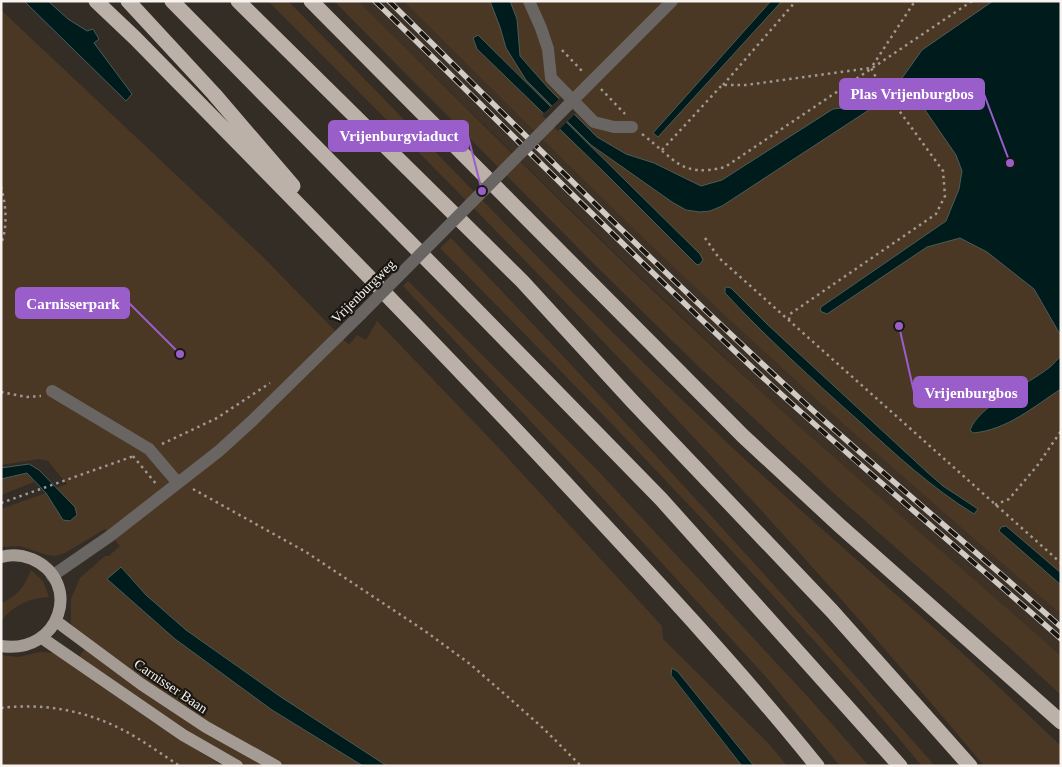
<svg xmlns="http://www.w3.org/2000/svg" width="1062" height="767" font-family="Georgia,serif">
  <rect width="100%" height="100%" fill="#342d26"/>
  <!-- built -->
  <path fill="#3e3226" d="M 358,1 L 403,1 L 696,288 L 778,365 L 959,526 L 1061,614 L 1061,656 L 847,469 L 756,387 L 612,250 Z"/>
  <!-- green -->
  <path fill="#4b3824" d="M 268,1 L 288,1 C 425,139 557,282 698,415 C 782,496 871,572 959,650 C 993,681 1027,714 1061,746 L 1061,766 L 984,766 C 761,496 515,248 268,1 Z
    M 334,1 L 358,1 C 490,131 620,263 757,388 C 856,479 960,566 1061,656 L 1061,695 L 1011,649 L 837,496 L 699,367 L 596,266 Z
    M 403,1 L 1061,1 L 1061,614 C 938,508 815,401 697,289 C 597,195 501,97 403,1 Z
    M 1,10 L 261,255 L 349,345 L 357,335 L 366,340 L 377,321 L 495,444 L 662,626 L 663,639 L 770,745 L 787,766 L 754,766 L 678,672 L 672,669 L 671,676 L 742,766 L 387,766 L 281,697 L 186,630 L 146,595 L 122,567 L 107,579 L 175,639 L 273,711 L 363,766 L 279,766 L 182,707 L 80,636 L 71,623 L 71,599 L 80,578 L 105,556 L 109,556 L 120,546 L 105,529 L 65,553 L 55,556 L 47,555 L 20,546 L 1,547 L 1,509 L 46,493 L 63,520 L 63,496 L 56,488 L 67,484 L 48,461 L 39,459 L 1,465 Z
    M 451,238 C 616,410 777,586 935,766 L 922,766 C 890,728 859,690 826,654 C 701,515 572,381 440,248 Z
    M 408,281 L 601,474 L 808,697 L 869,766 L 840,766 L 766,677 L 585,479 L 403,286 Z
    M 27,472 L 34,482 L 1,495 L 1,479 Z
    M 31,570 L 43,581 L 49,597 C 30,598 13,605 1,621 L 1,603 C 17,597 25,586 31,570 Z
    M 85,649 L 265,766 L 243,766 L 224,755 L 78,658 Z
    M 40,652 L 53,653 L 63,658 L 150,720 L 222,766 L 1,766 L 1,655 L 18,657 Z"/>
  <!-- water -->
  <path fill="#001b1b" stroke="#4a5c5a" d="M 24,1 L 48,1 L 68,19 L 87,31 L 93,29 L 99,39 L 94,43 L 132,94 L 126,101 Z
    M 490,1 L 510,1 L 517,19 L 520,56 L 549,89 L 597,137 L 626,154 L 654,163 L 701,186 L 722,180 L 833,109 L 858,106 L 900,81 L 922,50 L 993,1 L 1061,1 L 1061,336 L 1034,289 L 987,252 L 960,238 L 927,247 L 827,314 L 820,311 L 821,307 L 946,221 L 959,189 L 962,171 L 956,155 L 923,107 L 907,91 L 901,89 L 722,206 L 710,211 L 700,212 L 686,210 L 672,202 L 591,145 L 526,80 L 506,48 L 500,27 Z
    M 771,1 L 782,1 L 658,137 L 653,133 Z
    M 478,35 L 700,254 L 703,260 L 699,265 L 696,264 L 605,173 L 477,49 L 473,38 Z
    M 727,287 L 731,288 L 767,324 L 927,472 L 943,486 L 978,509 L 974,514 C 932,488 896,455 859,421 C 813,380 767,338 725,293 L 725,288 Z
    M 1061,356 L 1061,389 C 1033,407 1007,430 973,433 L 970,430 C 980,404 1028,385 1050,367 C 1054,364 1057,359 1061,356 Z
    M 29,464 L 39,470 L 75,507 L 77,515 L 70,521 L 63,520 L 46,493 L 27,473 L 1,479 L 1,468 Z
    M 1006,526 L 1061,573 L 1061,585 L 999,531 L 1001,527 Z
    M 121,567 L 146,595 L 186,630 L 281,697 L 387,766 L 363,766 L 272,710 L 175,639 L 107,579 Z
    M 672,668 L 678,672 L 754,766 L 742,766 L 671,675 Z"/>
  <!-- pier -->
  <path fill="#342d26" d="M 561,97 L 576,113 L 558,131 L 542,115 Z"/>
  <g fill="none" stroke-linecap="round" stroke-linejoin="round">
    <!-- path -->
    <path stroke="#9f9993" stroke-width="2.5" stroke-dasharray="2.5 4" stroke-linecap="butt" d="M 562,50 L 583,72
      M 723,85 L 796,1
      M 601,89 L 625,114
      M 642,134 C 675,159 680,178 725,167 L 972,1
      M 662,150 L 722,85 L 746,85 L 870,68
      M 1,187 C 6,205 8,226 1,244
      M 705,238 L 719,258 L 1061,563
      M 789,320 L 790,314 L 936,214 L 945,196 L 943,171 L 879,83 L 871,68 L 915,1
      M 1,392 L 27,397 L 41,396
      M 162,444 L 217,418 L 270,383
      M 133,456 L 157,485
      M 193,489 L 306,552 L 425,631 L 470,664 L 508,697 L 544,729 L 581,766
      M 1,503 L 134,456
      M 995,505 L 1009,499 L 1037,466 L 1061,431
      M 1,708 C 42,703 84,710 121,729 C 141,739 161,754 180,766"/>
    <!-- minor -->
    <path stroke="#696562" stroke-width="12" d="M 529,1 L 541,28 L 548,49 L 551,78 L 594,122 L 614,127 L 632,127
      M 587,86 L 672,1
      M 52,391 L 149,449 L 178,483
      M 52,576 L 110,536 L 219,451 L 252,421 L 361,314"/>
    <!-- major -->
    <path stroke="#a49c94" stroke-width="12" d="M 1,557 C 11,554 22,555 32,559 C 83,581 61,655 1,646
      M 56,621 L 141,684 L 206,727 L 276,766
      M 42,638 L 183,735 L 237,766"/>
    <!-- highway -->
    <path stroke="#bbb1a8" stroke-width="15" d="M 96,1 L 135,38 C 286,192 438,345 584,503 C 664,589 744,675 817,766
      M 128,1 L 214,94 L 293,186
      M 172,1 L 444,277 L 661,499 L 900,766
      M 238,1 L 522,281 L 633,402 L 832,611 L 970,766
      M 311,1 L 743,436 L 839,525 L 1061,722"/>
    <defs>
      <path id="rail" d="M 375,1 C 503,125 627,251 757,372 C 856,464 960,549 1061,639
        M 389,1 C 524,134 658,268 797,396 C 883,475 974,549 1061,627"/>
    </defs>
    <!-- rail casing -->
    <use href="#rail" stroke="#d1cbc6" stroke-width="5.5"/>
    <!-- rail -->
    <use href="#rail" stroke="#191612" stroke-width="4" stroke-dasharray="11" stroke-linecap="butt"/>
    <!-- minor-bridge -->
    <path stroke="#696562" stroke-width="12" d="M 361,314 L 587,86"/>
  </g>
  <g text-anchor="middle" stroke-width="4.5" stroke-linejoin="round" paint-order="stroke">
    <!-- street labels -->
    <g font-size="14" fill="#f8f3ee" stroke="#191612">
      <text transform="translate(363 291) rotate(-45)" y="5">Vrijenburgweg</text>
      <text transform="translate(171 686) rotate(34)" y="5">Carnisser Baan</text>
    </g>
  </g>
  <!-- callouts -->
  <path fill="none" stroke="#9a5ecb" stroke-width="2" d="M1010 163L984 94M482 191L468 136M180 354L129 303M899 326L914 392"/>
  <g fill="#9a5ecb" stroke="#191612" stroke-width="2">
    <circle cx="1010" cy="163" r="5"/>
    <circle cx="482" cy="191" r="5"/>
    <circle cx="180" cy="354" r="5"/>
    <circle cx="899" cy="326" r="5"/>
  </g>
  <g fill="#9a5ecb" stroke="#9a5ecb" stroke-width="2">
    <rect x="840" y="79" width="144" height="30" rx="5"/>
    <rect x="329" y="121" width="139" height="30" rx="5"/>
    <rect x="16" y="288" width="113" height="30" rx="5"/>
    <rect x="914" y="377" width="113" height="30" rx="5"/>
  </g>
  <g font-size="15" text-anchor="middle" font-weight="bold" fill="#fff">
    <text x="912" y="99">Plas Vrijenburgbos</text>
    <text x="399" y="141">Vrijenburgviaduct</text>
    <text x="73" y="309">Carnisserpark</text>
    <text x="971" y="398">Vrijenburgbos</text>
  </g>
  <!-- border -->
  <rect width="1062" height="767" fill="none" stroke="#f8f3ee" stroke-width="5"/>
</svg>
